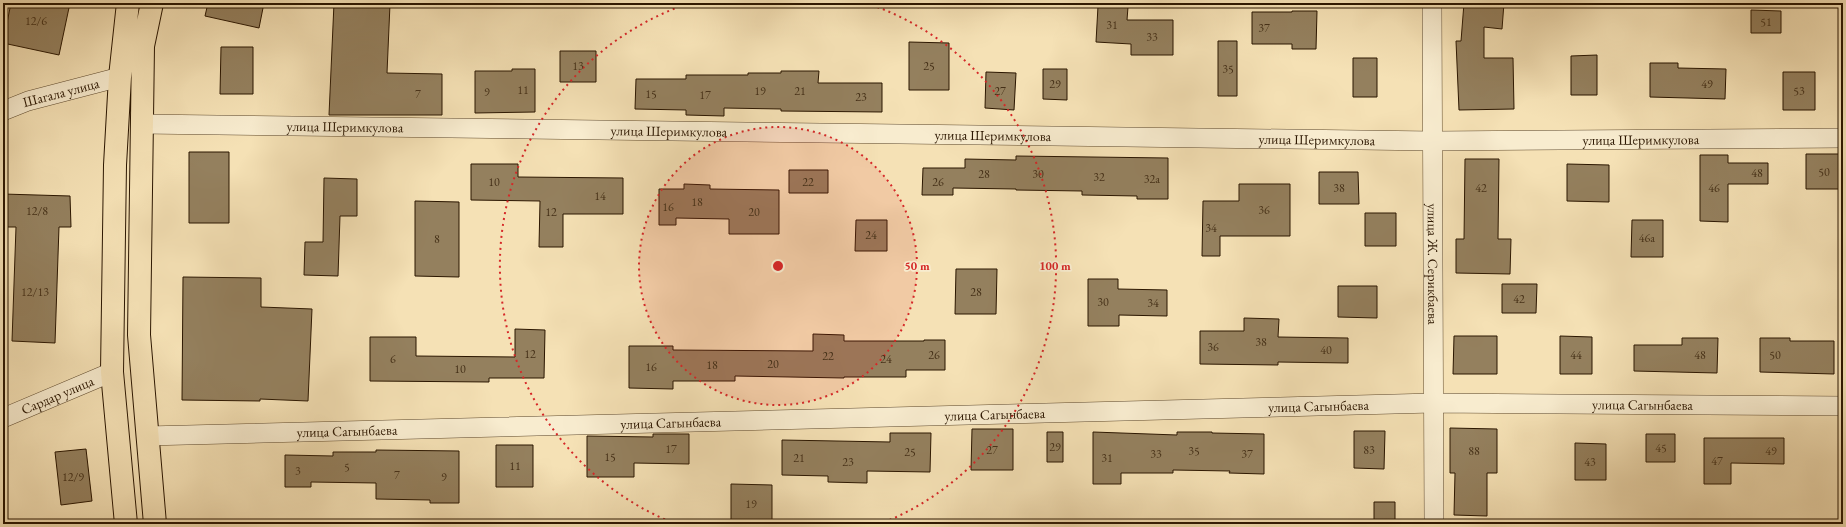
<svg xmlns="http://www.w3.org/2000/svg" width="1846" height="527" font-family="'EB Garamond',serif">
  <rect width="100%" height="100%" fill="#f5e1b5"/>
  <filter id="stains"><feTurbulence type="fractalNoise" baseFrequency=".005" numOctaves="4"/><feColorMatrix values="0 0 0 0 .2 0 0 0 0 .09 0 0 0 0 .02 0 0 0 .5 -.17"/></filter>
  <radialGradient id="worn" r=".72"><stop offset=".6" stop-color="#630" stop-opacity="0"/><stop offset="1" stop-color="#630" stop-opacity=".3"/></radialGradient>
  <!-- building -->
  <path fill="#94805e" stroke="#2b1600" d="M 11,3 L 70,3 L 59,55 L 3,43 Z
    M 208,3 L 264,3 L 259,28 L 205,16 Z
    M 334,3 L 390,4 L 387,73 L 442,74 L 442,115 L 329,115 Z
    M 1464,3 L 1504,3 L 1502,29 L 1484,27 L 1484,58 L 1513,58 L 1514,109 L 1459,110 L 1456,41 L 1461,41 Z
    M 1098,6 L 1128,7 L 1127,20 L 1173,20 L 1173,55 L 1131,55 L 1131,44 L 1096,42 Z
    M 1751,10 L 1781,11 L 1781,33 L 1751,33 Z
    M 1292,11 L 1317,11 L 1316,49 L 1292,49 L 1292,44 L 1252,44 L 1252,12 L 1292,12 Z
    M 1218,41 L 1237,41 L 1237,96 L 1218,96 Z
    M 909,42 L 949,43 L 949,90 L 909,90 Z
    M 221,47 L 253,47 L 253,94 L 220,94 Z
    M 560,51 L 596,51 L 596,82 L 560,82 Z
    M 1597,55 L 1597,95 L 1571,95 L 1571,56 Z
    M 1353,58 L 1377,58 L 1377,97 L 1353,97 Z
    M 1650,63 L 1678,63 L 1678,68 L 1726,69 L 1725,99 L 1650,97 Z
    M 512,69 L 535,69 L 535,112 L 475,113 L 475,71 L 512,71 Z
    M 1043,69 L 1067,69 L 1067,100 L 1043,99 Z
    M 781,71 L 819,71 L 818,83 L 882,83 L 882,112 L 781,111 L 781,109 L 724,108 L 724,116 L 686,115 L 686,110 L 635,109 L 636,79 L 686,79 L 686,75 L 748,75 L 748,73 L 781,73 Z
    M 986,72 L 1016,73 L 1014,110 L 985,108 Z
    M 1783,72 L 1815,72 L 1815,110 L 1783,110 Z
    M 189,152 L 229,152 L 229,223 L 189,223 Z
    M 1806,154 L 1843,154 L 1843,189 L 1806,189 Z
    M 1700,155 L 1728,155 L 1728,163 L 1768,163 L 1768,184 L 1728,184 L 1728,222 L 1700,221 Z
    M 1016,156 L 1168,158 L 1168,199 L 1137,199 L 1137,196 L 1082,195 L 1082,191 L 1016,190 L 1016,189 L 953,188 L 953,195 L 922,195 L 923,168 L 965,168 L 965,159 L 1016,160 Z
    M 1465,159 L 1499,159 L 1498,239 L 1511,239 L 1510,274 L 1456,273 L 1456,239 L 1464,239 Z
    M 471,164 L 518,164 L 518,177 L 623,178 L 623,214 L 563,214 L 563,247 L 539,247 L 540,201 L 471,200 Z
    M 1567,164 L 1609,165 L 1609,202 L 1567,201 Z
    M 789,170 L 828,170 L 828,193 L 789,193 Z
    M 1319,172 L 1358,172 L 1359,204 L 1319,204 Z
    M 324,178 L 357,179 L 357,216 L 340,216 L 338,276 L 304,275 L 305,242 L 323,242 Z
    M 684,184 L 710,185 L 710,189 L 779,190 L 779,234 L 729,234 L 729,219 L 676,218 L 676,225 L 659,225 L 659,189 L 684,189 Z
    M 1239,184 L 1290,184 L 1290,236 L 1220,236 L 1220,256 L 1202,256 L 1203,201 L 1239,201 Z
    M 3,194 L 70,196 L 71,227 L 59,227 L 55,343 L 12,341 L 16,227 L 3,227 Z
    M 415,201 L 459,202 L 459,277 L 415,276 Z
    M 1365,213 L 1396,213 L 1396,246 L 1365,246 Z
    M 856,220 L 887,220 L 887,251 L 855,251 Z
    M 1632,220 L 1663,220 L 1663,257 L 1631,257 Z
    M 956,269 L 997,269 L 996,314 L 955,314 Z
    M 183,277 L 261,278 L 261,307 L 312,309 L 308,401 L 260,399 L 260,401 L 182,400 Z
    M 1088,279 L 1118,279 L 1118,289 L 1167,290 L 1167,316 L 1119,315 L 1119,326 L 1088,326 Z
    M 1502,284 L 1537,284 L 1536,313 L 1502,313 Z
    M 1338,286 L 1377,286 L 1377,318 L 1338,317 Z
    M 1244,318 L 1279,319 L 1278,337 L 1348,338 L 1348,363 L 1278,362 L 1278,365 L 1200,364 L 1200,331 L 1244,331 Z
    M 515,329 L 545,330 L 544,378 L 489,378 L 489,382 L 370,381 L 370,337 L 416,337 L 416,356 L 515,357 Z
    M 813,334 L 844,335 L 844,341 L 924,341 L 924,340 L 945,340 L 945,370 L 906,370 L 906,377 L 844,377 L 844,378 L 735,376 L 735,381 L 673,381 L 673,389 L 629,388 L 629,346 L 673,346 L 673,350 L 813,351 Z
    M 1454,336 L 1497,336 L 1497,374 L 1453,374 Z
    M 1560,336 L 1592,337 L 1592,374 L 1560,374 Z
    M 1682,338 L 1718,338 L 1717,373 L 1634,371 L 1634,345 L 1682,345 Z
    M 1760,338 L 1790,338 L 1790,341 L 1834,341 L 1834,374 L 1760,372 Z
    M 1450,428 L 1497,429 L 1497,473 L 1487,473 L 1487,516 L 1454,515 L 1455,473 L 1450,473 Z
    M 972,429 L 1013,429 L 1013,470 L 971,470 Z
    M 1354,431 L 1385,431 L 1384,469 L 1354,468 Z
    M 1047,432 L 1063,432 L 1063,462 L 1047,462 Z
    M 1093,432 L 1177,435 L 1177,432 L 1212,432 L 1212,433 L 1264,434 L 1264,474 L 1229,473 L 1230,471 L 1173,470 L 1173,473 L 1121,473 L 1121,484 L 1093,484 Z
    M 890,433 L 931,433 L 930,472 L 867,471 L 867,483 L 828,482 L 828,476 L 782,475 L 782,440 L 890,442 Z
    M 653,434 L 689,434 L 689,464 L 634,463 L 634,477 L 587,477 L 587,436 L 653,437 Z
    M 1646,434 L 1675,434 L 1675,462 L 1646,462 Z
    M 1704,438 L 1784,438 L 1784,464 L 1731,463 L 1731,484 L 1704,484 Z
    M 1575,443 L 1606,444 L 1606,480 L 1575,480 Z
    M 496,445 L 533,445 L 533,487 L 496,487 Z
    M 86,449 L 92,501 L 61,505 L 55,452 Z
    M 376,450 L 459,451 L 459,503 L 430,503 L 430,500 L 376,499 L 376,483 L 311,482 L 311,487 L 285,487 L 285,455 L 333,456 L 333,452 L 376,452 Z
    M 731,484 L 772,485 L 772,524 L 731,524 Z
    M 1374,502 L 1395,502 L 1395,524 L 1374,524 Z"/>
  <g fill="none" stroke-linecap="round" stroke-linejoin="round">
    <defs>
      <g id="minor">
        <path id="s1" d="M 1432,3 L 1434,524"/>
        <path id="s2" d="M 3,111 L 28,101 L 120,77"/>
        <path id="s3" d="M 142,124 L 1433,141 L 1843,138"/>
        <path id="s4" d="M 3,418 L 112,372"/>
        <path id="s5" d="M 147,436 L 1433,403 L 1843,406"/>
      </g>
      <path id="highway" d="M 152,3 L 143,46 L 139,335 L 155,524
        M 126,524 L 112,372 L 115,165 L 120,77 L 128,3"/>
    </defs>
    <!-- minor casing -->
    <use href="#minor" stroke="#5e492d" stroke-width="20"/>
    <!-- highway casing -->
    <use href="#highway" stroke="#2b1600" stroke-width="24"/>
    <!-- minor -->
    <use href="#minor" stroke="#f8eccf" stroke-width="19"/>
    <!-- highway -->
    <use href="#highway" stroke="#f5e1b5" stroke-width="22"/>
  </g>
  <!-- distance rings -->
  <circle cx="778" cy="266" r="139" fill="#d62828" fill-opacity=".12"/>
  <g fill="none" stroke="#d62828" stroke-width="2" stroke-dasharray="2 4">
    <circle cx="778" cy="266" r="139"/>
    <path d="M676 524A277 277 0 0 1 690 3M866 3A277 277 0 0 1 880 524"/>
  </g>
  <g text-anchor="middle" stroke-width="3.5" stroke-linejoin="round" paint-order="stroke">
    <!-- number labels -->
    <g font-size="12" fill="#453018">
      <text x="36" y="25">12/6</text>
      <text x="1766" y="26">51</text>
      <text x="1112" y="29">31</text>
      <text x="1264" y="32">37</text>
      <text x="1152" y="41">33</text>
      <text x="578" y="70">13</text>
      <text x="929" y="70">25</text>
      <text x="1228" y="73">35</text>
      <text x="1055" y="88">29</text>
      <text x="1707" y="88">49</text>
      <text x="523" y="94">11</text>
      <text x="760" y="95">19</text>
      <text x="800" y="95">21</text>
      <text x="1000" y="95">27</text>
      <text x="1799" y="95">53</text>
      <text x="487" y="96">9</text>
      <text x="418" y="98">7</text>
      <text x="651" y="98">15</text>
      <text x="705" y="99">17</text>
      <text x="861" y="101">23</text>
      <text x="1824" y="176">50</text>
      <text x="1757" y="177">48</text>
      <text x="984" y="178">28</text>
      <text x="1038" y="178">30</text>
      <text x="1099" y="181">32</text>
      <text x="1152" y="183">32а</text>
      <text x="494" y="186">10</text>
      <text x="808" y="186">22</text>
      <text x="938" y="186">26</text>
      <text x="1339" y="192">38</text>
      <text x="1481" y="192">42</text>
      <text x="1714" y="192">46</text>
      <text x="600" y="200">14</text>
      <text x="697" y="206">18</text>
      <text x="668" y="211">16</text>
      <text x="1264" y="214">36</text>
      <text x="37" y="215">12/8</text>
      <text x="551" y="216">12</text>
      <text x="754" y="216">20</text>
      <text x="1211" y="232">34</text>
      <text x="871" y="239">24</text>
      <text x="1647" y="242">46а</text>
      <text x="437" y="243">8</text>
      <text x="35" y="296">12/13</text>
      <text x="976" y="296">28</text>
      <text x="1519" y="303">42</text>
      <text x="1103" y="306">30</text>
      <text x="1153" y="307">34</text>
      <text x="1261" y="346">38</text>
      <text x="1213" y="351">36</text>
      <text x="1326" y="354">40</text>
      <text x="530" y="358">12</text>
      <text x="934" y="359">26</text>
      <text x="1576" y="359">44</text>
      <text x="1700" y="359">48</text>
      <text x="1775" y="359">50</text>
      <text x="828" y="360">22</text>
      <text x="393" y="363">6</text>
      <text x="886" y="363">24</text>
      <text x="773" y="368">20</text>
      <text x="712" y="369">18</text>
      <text x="651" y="371">16</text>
      <text x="460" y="373">10</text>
      <text x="1055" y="451">29</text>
      <text x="1661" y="452">45</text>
      <text x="671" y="453">17</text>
      <text x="992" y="454">27</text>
      <text x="1369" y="454">83</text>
      <text x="1194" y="455">35</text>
      <text x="1474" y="455">88</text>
      <text x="1771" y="455">49</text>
      <text x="910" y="456">25</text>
      <text x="1156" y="458">33</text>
      <text x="1247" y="458">37</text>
      <text x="610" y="461">15</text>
      <text x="799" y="462">21</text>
      <text x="1107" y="462">31</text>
      <text x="1717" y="465">47</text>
      <text x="848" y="466">23</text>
      <text x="1590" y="466">43</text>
      <text x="515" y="470">11</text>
      <text x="347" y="471">5</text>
      <text x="298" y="475">3</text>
      <text x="397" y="479">7</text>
      <text x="73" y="481">12/9</text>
      <text x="444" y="481">9</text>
      <text x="751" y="508">19</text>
    </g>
    <!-- street labels -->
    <g font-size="14" fill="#2b1600" stroke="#f8eccf">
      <text dy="5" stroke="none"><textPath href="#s2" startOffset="61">Шагала улица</textPath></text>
      <text dy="5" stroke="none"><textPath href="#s3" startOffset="203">улица Шеримкулова</textPath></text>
      <text dy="5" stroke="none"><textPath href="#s3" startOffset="527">улица Шеримкулова</textPath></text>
      <text dy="5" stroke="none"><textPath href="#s3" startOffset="851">улица Шеримкулова</textPath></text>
      <text dy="5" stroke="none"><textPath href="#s3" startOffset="1175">улица Шеримкулова</textPath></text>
      <text dy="5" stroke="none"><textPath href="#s3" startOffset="1499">улица Шеримкулова</textPath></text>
      <text dy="5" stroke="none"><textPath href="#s1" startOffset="261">улица Ж. Серикбаева</textPath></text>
      <text dy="5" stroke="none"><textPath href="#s4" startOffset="59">Сардар улица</textPath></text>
      <text dy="5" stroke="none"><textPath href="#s5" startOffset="1496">улица Сагынбаева</textPath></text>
      <text dy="5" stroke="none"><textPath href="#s5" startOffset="1172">улица Сагынбаева</textPath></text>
      <text dy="5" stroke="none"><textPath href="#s5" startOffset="848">улица Сагынбаева</textPath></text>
      <text dy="5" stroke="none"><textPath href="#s5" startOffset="524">улица Сагынбаева</textPath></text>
      <text dy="5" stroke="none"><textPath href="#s5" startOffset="200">улица Сагынбаева</textPath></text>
    </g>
  </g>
  <circle cx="778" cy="266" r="6" fill="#d62828" stroke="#f8eccf" stroke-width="2"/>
  <g font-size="12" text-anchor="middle" font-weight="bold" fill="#d62828" stroke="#f8eccf" stroke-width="3.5" stroke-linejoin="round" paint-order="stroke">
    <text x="917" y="270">50 m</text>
    <text x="1055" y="270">100 m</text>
  </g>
  <!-- margin -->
  <rect width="1846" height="527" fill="none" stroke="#f5e1b5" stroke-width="16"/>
  <rect x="4" y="4" width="1838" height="519" fill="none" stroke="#2b1600" stroke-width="2"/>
  <rect x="8" y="8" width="1830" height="511" fill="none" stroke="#2b1600"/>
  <rect width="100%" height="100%" filter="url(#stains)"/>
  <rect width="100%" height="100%" fill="url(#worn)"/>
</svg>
